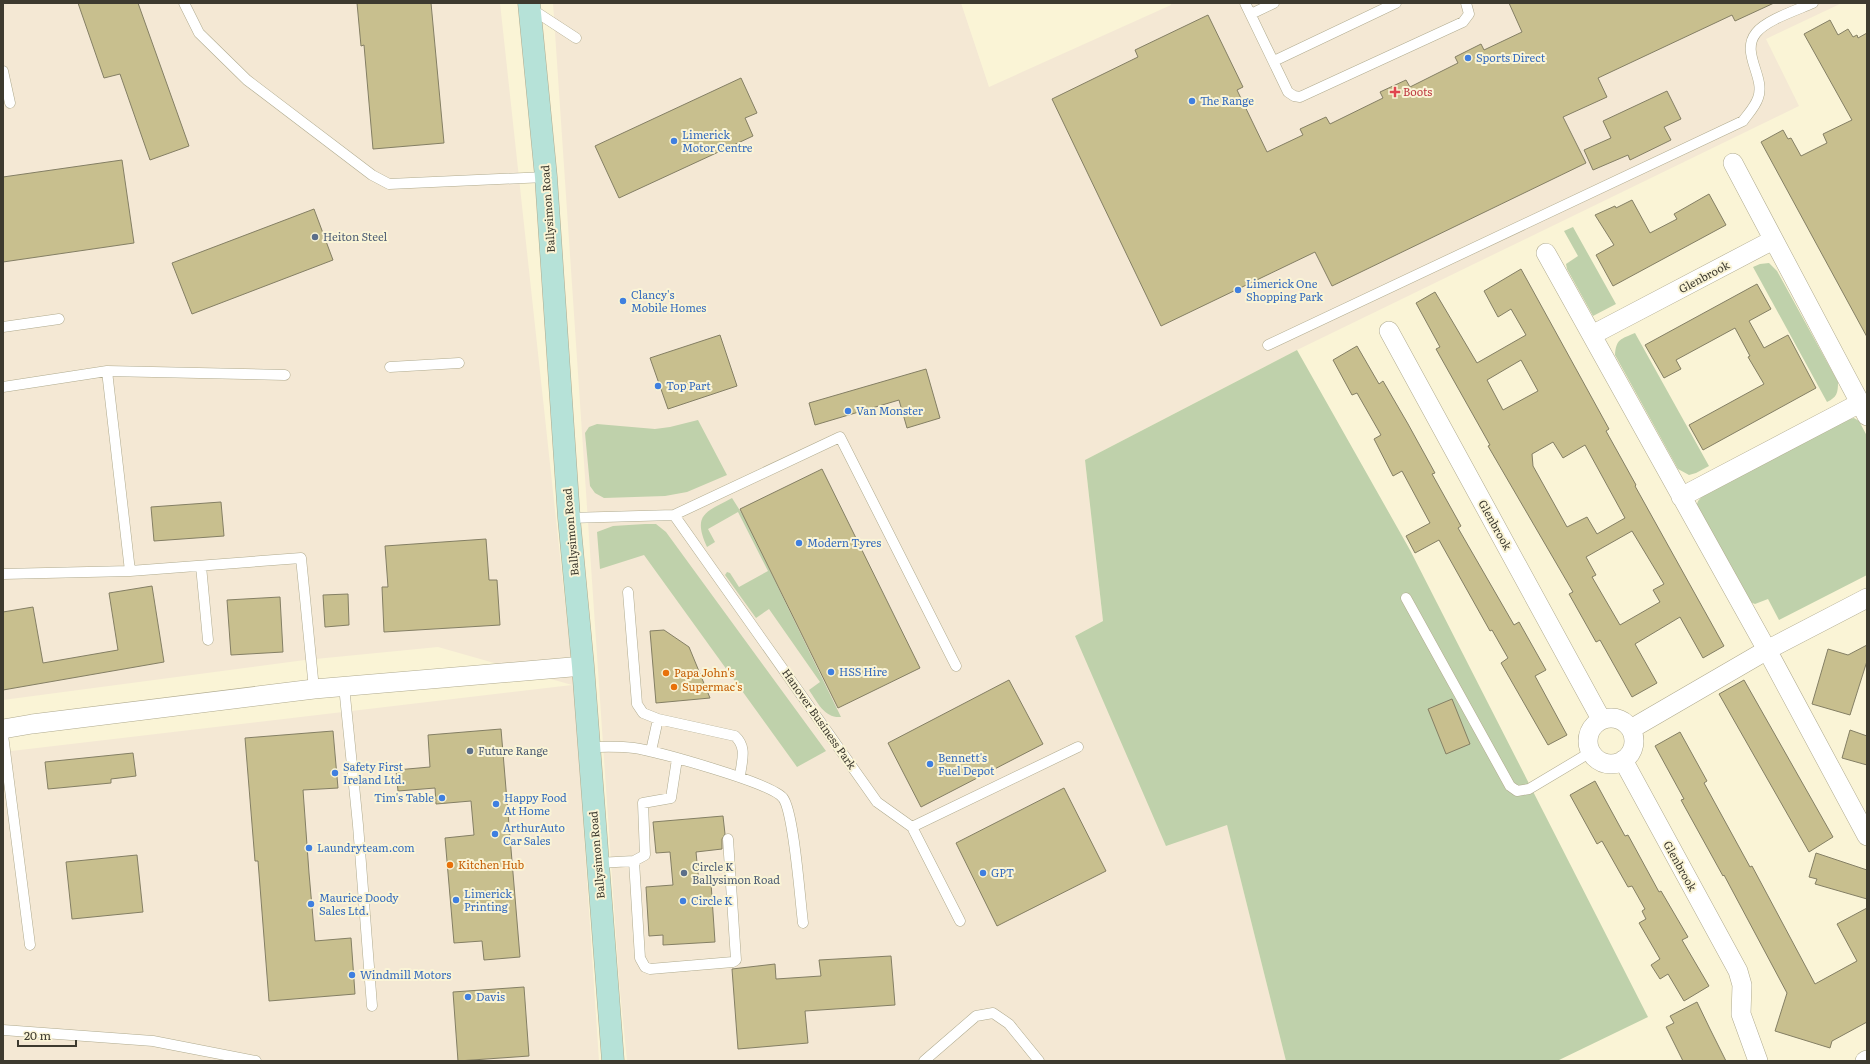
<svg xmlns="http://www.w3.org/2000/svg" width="1870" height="1064" font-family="Literata,serif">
  <rect width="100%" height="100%" fill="#faf4d6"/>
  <!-- commercial -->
  <path fill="#f4e8d4" d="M 3,3 L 500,3 L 574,685 L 599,1061 L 3,1061 L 3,752 L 572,685 L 438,647 L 305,660 L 3,700 Z
    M 553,3 L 961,3 L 989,87 L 1171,5 L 1171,3 L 1842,3 L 1766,39 L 1799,106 L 1297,350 L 1085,460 L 1103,621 L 1075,636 L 1227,825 L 1286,1061 L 627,1061 L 619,981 Z"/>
  <!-- green -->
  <path fill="#bfd1ab" d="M 1573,227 L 1616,304 L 1593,316 L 1567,269 L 1566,264 L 1578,256 L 1564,231 Z
    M 1769,263 L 1777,271 L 1838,382 C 1838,393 1837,397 1827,402 L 1753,267 L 1760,264 Z
    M 1635,333 L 1709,466 L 1696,473 L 1689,475 L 1678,469 L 1615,355 C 1616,339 1621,339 1635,333 Z
    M 1297,350 L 1410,550 L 1648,1017 L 1557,1061 L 1286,1061 L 1227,825 L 1166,846 L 1075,636 L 1103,621 L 1085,460 Z
    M 1854,418 L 1859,421 L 1867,436 L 1867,575 L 1779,620 L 1768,599 L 1755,604 L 1750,602 L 1696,507 L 1698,501 L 1704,494 L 1849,419 Z
    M 698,420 L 727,475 L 687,492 L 665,496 L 604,498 L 595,493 L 590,486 L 585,433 L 589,427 L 597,424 L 655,429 L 670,427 Z
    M 732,498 L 744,517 L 841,717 C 824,718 818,703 809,690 L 820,682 L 769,609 L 756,618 L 725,575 L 727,572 L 730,573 L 739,587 L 768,571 L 738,512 L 708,529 L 715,542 L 707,547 C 692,514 706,512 732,498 Z
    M 645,524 L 656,524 L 666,532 L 826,751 L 797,767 L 644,555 L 600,569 L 597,532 L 613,526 Z"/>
  <!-- building -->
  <path fill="#c8bf8e" stroke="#847f64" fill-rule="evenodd" d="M 78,3 L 138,3 L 189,146 L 150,160 L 120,74 L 104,78 Z
    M 357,3 L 431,3 L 444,143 L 373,149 L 364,45 L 361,46 Z
    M 1509,3 L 1774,3 L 1735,21 L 1732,15 L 1598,78 L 1607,97 L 1563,117 L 1586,163 L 1332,286 L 1315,252 L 1161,326 L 1052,99 L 1138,57 L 1135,50 L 1208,15 L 1243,87 L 1237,90 L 1267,152 L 1303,135 L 1300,129 L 1326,117 L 1330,124 L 1383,98 L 1380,92 L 1406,80 L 1410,87 L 1458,63 L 1455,57 L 1481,44 L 1484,50 L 1522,32 Z
    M 1830,20 L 1838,35 L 1848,29 L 1853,37 L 1857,35 L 1858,38 L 1867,33 L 1867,337 L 1761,142 L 1783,130 L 1788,139 L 1791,138 L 1801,156 L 1827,143 L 1823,134 L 1852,120 L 1804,34 Z
    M 741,78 L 757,113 L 745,118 L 753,136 L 619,198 L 595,146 Z
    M 1667,91 L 1681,119 L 1664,127 L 1671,140 L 1630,160 L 1628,155 L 1593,170 L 1584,150 L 1611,138 L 1603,121 Z
    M 122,160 L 134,243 L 3,262 L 3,177 Z
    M 1709,194 L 1726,225 L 1613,286 L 1596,255 L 1614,245 L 1595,215 L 1615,206 L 1616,208 L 1632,200 L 1650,233 L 1677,219 L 1674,214 Z
    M 314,209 L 333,260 L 192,314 L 172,263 Z
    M 1521,269 L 1609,429 L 1606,431 L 1636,485 L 1635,486 L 1724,646 L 1703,658 L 1680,617 L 1635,644 L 1657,683 L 1632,697 L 1600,640 L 1596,642 L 1569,594 L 1573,592 L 1488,446 L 1490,445 L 1436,349 L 1440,347 L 1416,303 L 1435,292 L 1477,363 L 1526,335 L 1511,309 L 1498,317 L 1484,291 ZM 1521,360 L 1538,391 L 1503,410 L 1487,380 ZM 1553,442 L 1563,458 L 1585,445 L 1625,518 L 1597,534 L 1587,517 L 1567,527 L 1533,466 L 1532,454 ZM 1632,531 L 1664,584 L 1653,590 L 1660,602 L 1620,625 L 1592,577 L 1596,575 L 1586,557 Z
    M 1757,284 L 1771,309 L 1749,321 L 1764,348 L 1788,335 L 1816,388 L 1703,450 L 1689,425 L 1764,384 L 1748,357 L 1750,356 L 1735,328 L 1676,360 L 1681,369 L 1664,378 L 1645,345 Z
    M 720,335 L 737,386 L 668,409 L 650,358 Z
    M 1357,346 L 1379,384 L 1383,381 L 1408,424 L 1435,473 L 1432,474 L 1461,526 L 1458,528 L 1514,625 L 1519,622 L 1546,670 L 1535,676 L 1567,735 L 1548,745 L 1501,663 L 1508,658 L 1492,630 L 1490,631 L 1439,540 L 1415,553 L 1406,536 L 1430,523 L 1402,471 L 1393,476 L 1374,439 L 1381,435 L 1357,393 L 1352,395 L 1333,360 Z
    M 926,369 L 940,418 L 907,428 L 899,400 L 815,425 L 809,403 Z
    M 822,469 L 920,668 L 838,708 L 740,509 Z
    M 221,502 L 224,536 L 154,541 L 151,507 Z
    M 486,539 L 489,580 L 497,580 L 500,625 L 384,632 L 382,587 L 388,587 L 385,546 Z
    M 152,586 L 164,662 L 3,690 L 3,612 L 33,607 L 43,663 L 118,650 L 109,593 Z
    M 348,594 L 349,625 L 325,627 L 323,595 Z
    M 280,597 L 283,652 L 231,655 L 227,600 Z
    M 664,630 L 689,647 L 710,698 L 656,703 L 650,631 Z
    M 1867,645 L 1867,661 L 1850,715 L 1812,704 L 1828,649 L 1848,655 Z
    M 1009,680 L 1043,744 L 921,807 L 888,743 Z
    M 1744,680 L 1833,837 L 1809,852 L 1719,694 Z
    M 1452,699 L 1470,744 L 1446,754 L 1428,709 Z
    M 501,729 L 520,957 L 484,960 L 482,941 L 454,943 L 445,838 L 474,835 L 471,801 L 436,804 L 435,788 L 398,791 L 396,770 L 430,767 L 428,735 Z
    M 1850,730 L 1867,736 L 1867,765 L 1842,758 Z
    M 333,731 L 338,788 L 303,790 L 309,873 L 315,941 L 351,938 L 355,994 L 269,1001 L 258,861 L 255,861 L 245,738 Z
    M 1680,732 L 1707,781 L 1704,783 L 1750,867 L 1752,866 L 1815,984 L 1857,961 L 1837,924 L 1867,908 L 1867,1022 L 1832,1041 L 1830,1048 L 1775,1031 L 1787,993 L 1724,875 L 1723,876 L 1681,800 L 1684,799 L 1655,746 Z
    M 133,753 L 136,776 L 111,779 L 111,783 L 48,789 L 45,762 Z
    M 1595,781 L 1625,836 L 1628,835 L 1659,892 L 1661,891 L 1688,937 L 1682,940 L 1709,986 L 1684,1001 L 1668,974 L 1660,979 L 1651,965 L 1660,959 L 1639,923 L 1646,919 L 1642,911 L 1645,909 L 1632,886 L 1628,887 L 1602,841 L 1597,844 L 1570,795 Z
    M 1064,788 L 1106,871 L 997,926 L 956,843 Z
    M 723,816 L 725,834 L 722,839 L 722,849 L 696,852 L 699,883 L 711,883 L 715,942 L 663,945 L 663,935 L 649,936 L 646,887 L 673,885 L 670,852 L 656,853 L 653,822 Z
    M 1816,853 L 1867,870 L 1867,899 L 1815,884 L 1817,879 L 1809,877 Z
    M 137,855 L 143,912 L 72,919 L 66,862 Z
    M 891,956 L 895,1005 L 805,1011 L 808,1043 L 738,1049 L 732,969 L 775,964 L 776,979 L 821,976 L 819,960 Z
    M 524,987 L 529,1056 L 458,1061 L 453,992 Z
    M 1697,1002 L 1710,1029 L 1726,1061 L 1683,1061 L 1666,1027 L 1674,1023 L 1670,1016 Z"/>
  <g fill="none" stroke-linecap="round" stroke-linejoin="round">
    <defs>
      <path id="lane" d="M 184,3 L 199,33 L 247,80 L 372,175 L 389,184 L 546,177
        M 1245,3 L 1288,92 L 1294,96 L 1300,97 L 1463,22 L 1469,14 L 1466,3
        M 530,8 L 576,38
        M 1251,14 L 1274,3
        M 1274,61 L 1396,3
        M 3,71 L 10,103
        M 3,327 L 59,319
        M 1268,345 L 1743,121 C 1748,114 1755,107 1758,98 C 1766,77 1740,53 1756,33 C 1766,20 1797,10 1813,3
        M 390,367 L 459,363
        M 107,371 L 130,571 L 301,558 L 314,689
        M 3,387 L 107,371 L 285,375
        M 674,515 L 877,802 L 912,827 L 960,921
        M 569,518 L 674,515 L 840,437 L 956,666
        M 201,566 L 208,640
        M 3,574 L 130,571
        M 628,592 L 637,704 L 643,713 L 658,719 L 651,751
        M 1406,598 L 1510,786 L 1517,791 L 1529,789 L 1591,752
        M 344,686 L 358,825 L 372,1006
        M 658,719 L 735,736 C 748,748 741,762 740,777
        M 3,735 L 30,945
        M 588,747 C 603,747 619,746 634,748 C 656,751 772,783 783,798 C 794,812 800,900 803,923
        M 912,827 L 1078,747
        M 634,861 L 640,958 L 645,967 L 650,969 L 733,962 L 736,960 L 728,839
        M 598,863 L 634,861 L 645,855 L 643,803 L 671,798 L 677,759
        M 3,1030 L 153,1041 L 256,1061
        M 924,1061 L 976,1016 L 993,1013 L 1009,1024 L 1039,1061"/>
      <path id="street" d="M 1733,163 L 1867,416
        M 1546,253 L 1767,650 L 1867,836
        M 1389,331 L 1601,719
        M 1592,335 L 1773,240
        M 1681,497 L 1860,403
        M1588 741a23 23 0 1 1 46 0a23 23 0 1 1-46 0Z
        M 3,729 L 32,724 L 314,689 L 583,666
        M 1631,729 L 1767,650 L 1867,598
        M 1623,760 L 1738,971 L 1742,985 L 1741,1014 L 1758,1061
        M 1865,1061 L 1867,1060"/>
      <path id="secondary" d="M 529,3 L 546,177 L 569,518 L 583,666 L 613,1061"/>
    </defs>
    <!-- lane casing -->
    <use href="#lane" stroke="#afaa8e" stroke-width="11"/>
    <!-- street casing -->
    <use href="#street" stroke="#afaa8e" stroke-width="20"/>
    <!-- secondary casing -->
    <use href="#secondary" stroke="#afaa8e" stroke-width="23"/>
    <!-- lane -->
    <use href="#lane" stroke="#fff" stroke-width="10"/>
    <!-- street -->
    <use href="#street" stroke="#fff" stroke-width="19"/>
    <!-- secondary -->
    <use href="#secondary" stroke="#b6e2d8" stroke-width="22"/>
  </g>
  <!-- markers -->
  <g fill="#3f7fe0" stroke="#faf4d6" stroke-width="1.5">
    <circle cx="1468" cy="58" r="4"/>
    <circle cx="1192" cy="101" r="4"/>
    <circle cx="674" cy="141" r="4"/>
    <circle cx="1238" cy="290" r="4"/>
    <circle cx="623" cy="301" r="4"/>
    <circle cx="658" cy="386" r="4"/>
    <circle cx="848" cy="411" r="4"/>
    <circle cx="799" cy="543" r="4"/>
    <circle cx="831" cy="672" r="4"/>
    <circle cx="930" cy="764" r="4"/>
    <circle cx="335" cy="773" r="4"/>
    <circle cx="442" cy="798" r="4"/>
    <circle cx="496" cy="804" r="4"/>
    <circle cx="495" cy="834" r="4"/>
    <circle cx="309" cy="848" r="4"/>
    <circle cx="983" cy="873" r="4"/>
    <circle cx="456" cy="900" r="4"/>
    <circle cx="683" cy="901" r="4"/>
    <circle cx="311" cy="904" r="4"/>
    <circle cx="352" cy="975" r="4"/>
    <circle cx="468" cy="997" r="4"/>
  </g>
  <path fill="#e0444e" stroke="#faf4d6" stroke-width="1.5" d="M1393 86h4v4h4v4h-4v4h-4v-4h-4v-4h4z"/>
  <g fill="#5c6f8a" stroke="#faf4d6" stroke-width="1.5">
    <circle cx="315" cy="237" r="4"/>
    <circle cx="470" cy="751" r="4"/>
    <circle cx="684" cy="873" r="4"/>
  </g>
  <g fill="#e8710a" stroke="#faf4d6" stroke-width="1.5">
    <circle cx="666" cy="673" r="4"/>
    <circle cx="674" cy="687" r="4"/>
    <circle cx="450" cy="865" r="4"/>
  </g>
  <g text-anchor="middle" stroke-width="4" stroke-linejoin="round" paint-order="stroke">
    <!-- shop labels -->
    <g font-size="11" fill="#366cbe" stroke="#faf4d6" text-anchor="start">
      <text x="1476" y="62">Sports Direct</text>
      <text x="1200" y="105">The Range</text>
      <text x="682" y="139">Limerick<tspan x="682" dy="13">Motor Centre</tspan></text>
      <text x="1246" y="288">Limerick One<tspan x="1246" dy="13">Shopping Park</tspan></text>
      <text x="631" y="299">Clancy's<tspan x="631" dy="13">Mobile Homes</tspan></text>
      <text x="666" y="390">Top Part</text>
      <text x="856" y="415">Van Monster</text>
      <text x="807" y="547">Modern Tyres</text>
      <text x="839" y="676">HSS Hire</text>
      <text x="938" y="762">Bennett's<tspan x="938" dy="13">Fuel Depot</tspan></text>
      <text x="343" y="771">Safety First<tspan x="343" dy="13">Ireland Ltd.</tspan></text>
      <text x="434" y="802" text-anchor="end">Tim's Table</text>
      <text x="504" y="802">Happy Food<tspan x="504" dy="13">At Home</tspan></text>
      <text x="503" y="832">ArthurAuto<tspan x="503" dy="13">Car Sales</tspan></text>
      <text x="317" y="852">Laundryteam.com</text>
      <text x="991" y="877">GPT</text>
      <text x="464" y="898">Limerick<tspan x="464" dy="13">Printing</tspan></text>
      <text x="319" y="902">Maurice Doody<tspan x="319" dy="13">Sales Ltd.</tspan></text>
      <text x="691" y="905">Circle K</text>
      <text x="360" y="979">Windmill Motors</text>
      <text x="476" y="1001">Davis</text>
    </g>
    <!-- health labels -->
    <g font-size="11" fill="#be3a42" stroke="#faf4d6" text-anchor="start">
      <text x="1403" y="96">Boots</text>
    </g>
    <!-- street labels -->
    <g font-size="11" fill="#3d3a2f" stroke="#faf4d6">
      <text transform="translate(548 209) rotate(-94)" y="4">Ballysimon Road</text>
      <text transform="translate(1704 277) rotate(-28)" y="4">Glenbrook</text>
      <text transform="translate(1495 525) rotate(61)" y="4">Glenbrook</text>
      <text transform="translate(571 532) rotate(-95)" y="4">Ballysimon Road</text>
      <text transform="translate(819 719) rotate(55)" y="4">Hanover Business Park</text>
      <text transform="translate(597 855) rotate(-95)" y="4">Ballysimon Road</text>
      <text transform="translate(1680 866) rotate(61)" y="4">Glenbrook</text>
    </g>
    <!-- service labels -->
    <g font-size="11" fill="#4e5e75" stroke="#faf4d6" text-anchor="start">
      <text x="323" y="241">Heiton Steel</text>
      <text x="478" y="755">Future Range</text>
      <text x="692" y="871">Circle K<tspan x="692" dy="13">Ballysimon Road</tspan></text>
    </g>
    <!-- food labels -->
    <g font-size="11" fill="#c56008" stroke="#faf4d6" text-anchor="start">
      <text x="674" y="677">Papa John's</text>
      <text x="682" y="691">Supermac's</text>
      <text x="458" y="869">Kitchen Hub</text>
    </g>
  </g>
  <!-- border -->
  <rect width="1870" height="1064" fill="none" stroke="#3d3a2f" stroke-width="8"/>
  <!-- scale -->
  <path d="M18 1040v6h58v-6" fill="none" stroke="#3d3a2f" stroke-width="2"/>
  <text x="24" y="1040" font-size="12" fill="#3d3a2f" stroke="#faf4d6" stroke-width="3" paint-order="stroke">20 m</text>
</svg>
